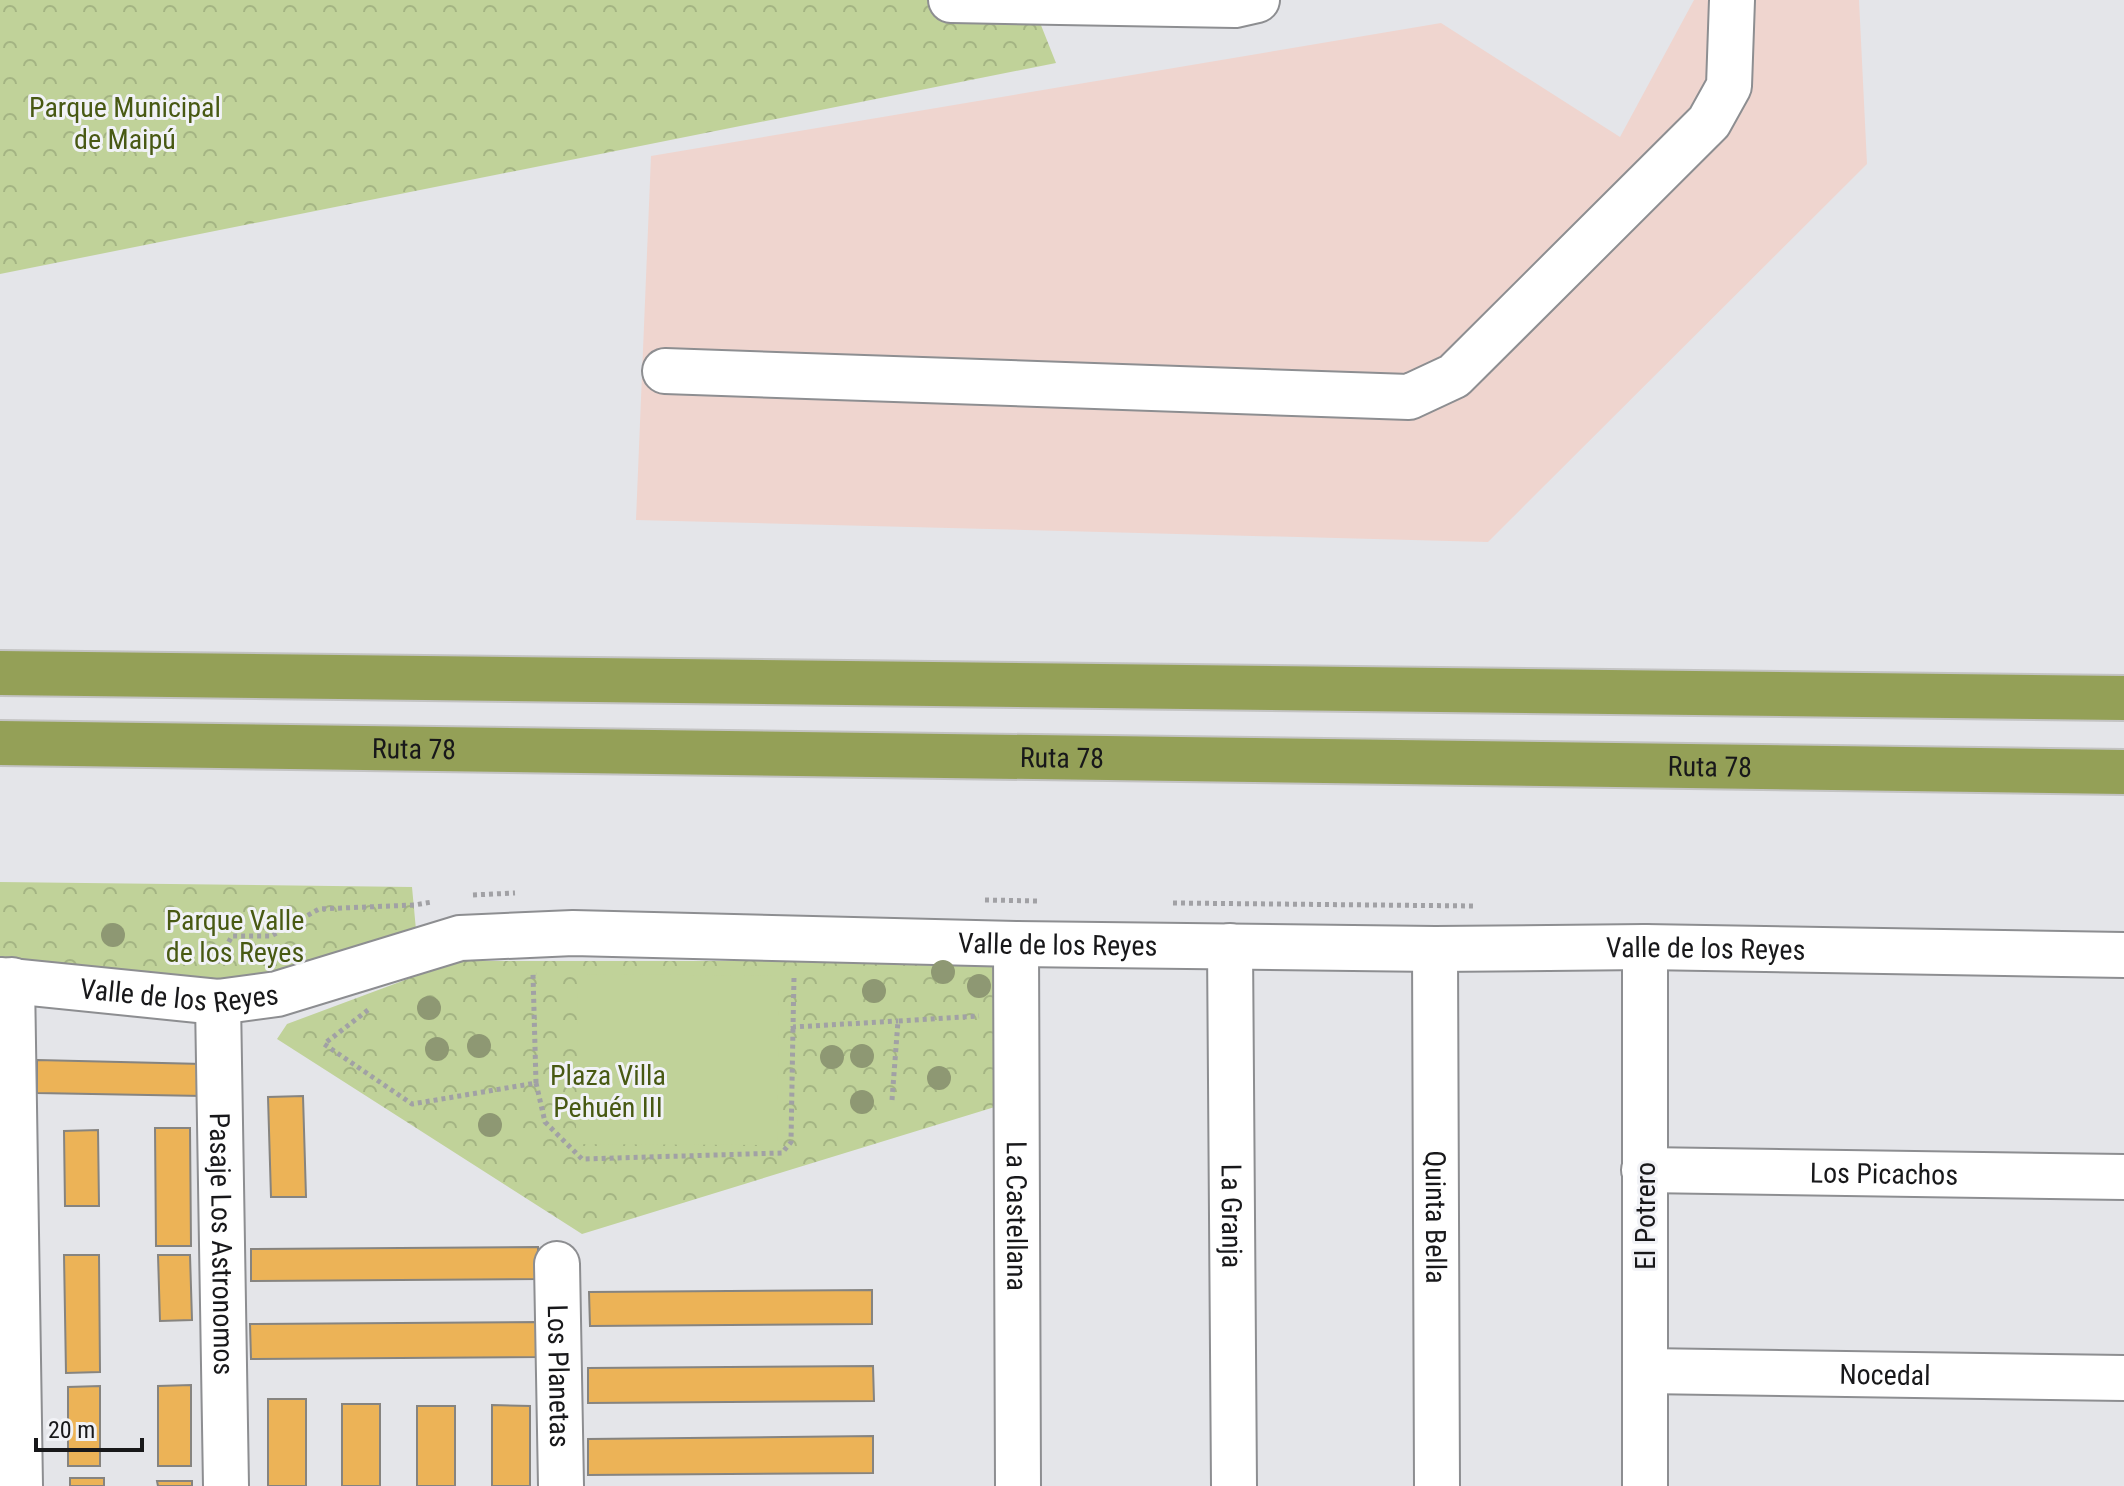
<svg xmlns="http://www.w3.org/2000/svg" width="2124" height="1486" font-family="'Roboto Condensed',sans-serif">
  <defs>
    <pattern id="forest-crowns" width="20" height="18" patternUnits="userSpaceOnUse" patternTransform="scale(2)"><rect width="20" height="18" fill="#c0d299"/><path d="M2 6a3 3 0 1 1 6 0M12 15a3 3 0 1 1 6 0" fill="none" stroke="#a4b483"/></pattern>
  </defs>
  <rect width="100%" height="100%" fill="#e4e5e9"/>
  <!-- industrial -->
  <path fill="#efd5cf" d="M 1694,0 L 1859,0 L 1867,164 L 1488,542 L 636,520 L 651,156 L 1441,23 L 1620,137 Z"/>
  <!-- forest -->
  <path fill="url(#forest-crowns)" d="M 0,0 L 1031,0 L 1056,63 L 0,274 Z
    M 0,882 L 412,887 L 416,930 L 240,989 L 0,965 Z
    M 456,961 L 998,961 L 998,1106 L 582,1234 L 277,1039 L 287,1024 Z"/>
  <!-- pitch -->
  <path fill="#c0d299" d="M 578,974 L 779,976 L 777,1145 L 576,1144 Z"/>
  <!-- building -->
  <path fill="#ecb357" stroke="#868480" stroke-width="2" d="M 37,1060 L 203,1064 L 203,1096 L 37,1093 Z
    M 303,1096 L 306,1197 L 271,1197 L 268,1097 Z
    M 155,1128 L 190,1128 L 191,1246 L 156,1246 Z
    M 98,1130 L 99,1206 L 65,1206 L 64,1131 Z
    M 538,1247 L 538,1279 L 251,1281 L 251,1249 Z
    M 64,1255 L 99,1255 L 100,1372 L 66,1373 Z
    M 158,1255 L 190,1255 L 192,1320 L 160,1321 Z
    M 872,1290 L 872,1324 L 590,1326 L 589,1292 Z
    M 538,1322 L 538,1357 L 251,1359 L 250,1324 Z
    M 873,1366 L 874,1401 L 588,1403 L 588,1368 Z
    M 191,1385 L 191,1466 L 158,1466 L 158,1386 Z
    M 100,1386 L 100,1466 L 68,1466 L 68,1387 Z
    M 268,1399 L 306,1399 L 306,1486 L 268,1486 Z
    M 342,1404 L 380,1404 L 380,1486 L 342,1486 Z
    M 492,1405 L 530,1406 L 530,1486 L 492,1486 Z
    M 417,1406 L 455,1406 L 455,1486 L 417,1486 Z
    M 873,1436 L 873,1473 L 588,1475 L 588,1439 Z
    M 70,1478 L 104,1478 L 104,1486 L 70,1486 Z
    M 157,1481 L 192,1481 L 192,1486 L 158,1486 Z"/>
  <g fill="none" stroke-linecap="round" stroke-linejoin="round">
    <defs>
      <g id="minor">
        <path d="M 951,0 L 1235,5 L 1257,0"/>
        <path d="M 665,371 L 1409,397 L 1454,376 L 1709,122 L 1729,86 L 1732,0"/>
        <path id="s1" d="M 1016,944 L 1018,1486"/>
        <path id="s2" d="M 1230,946 L 1234,1486"/>
        <path d="M 1645,947 L 1645,1486"/>
        <path id="s3" d="M 1435,949 L 1437,1486"/>
        <path id="s4" d="M 0,980 L 218,1002 L 277,994 L 460,938 L 573,933 L 1016,944 L 1435,949 L 1645,947 L 2124,955"/>
        <path d="M 12,980 L 20,1486"/>
        <path id="s5" d="M 218,1002 L 226,1486"/>
        <path id="s6" d="M 1644,1170 L 2124,1177"/>
        <path id="s7" d="M 557,1264 L 561,1486"/>
        <path id="s8" d="M 1645,1371 L 2124,1378"/>
      </g>
      <g id="highway">
        <path d="M 0,673 L 2124,698"/>
        <path id="s9" d="M 0,743 L 2124,772"/>
      </g>
    </defs>
    <!-- minor casing -->
    <use href="#minor" stroke="#8d8e91" stroke-width="48"/>
    <!-- highway casing -->
    <use href="#highway" stroke="#c3c3c3" stroke-width="48"/>
    <!-- path -->
    <path stroke="#a1a1a5" stroke-width="5" stroke-dasharray="4 4" stroke-linecap="butt" d="M 473,895 L 515,893
      M 985,900 L 1039,901
      M 1173,903 L 1475,906
      M 217,963 L 232,936 L 271,936 L 319,909 L 414,905 L 432,902
      M 794,978 L 793,1027 L 898,1021
      M 368,1010 L 324,1044 L 412,1104 L 536,1083 L 533,974 L 536,975
      M 536,1083 L 545,1122 L 582,1159 L 782,1153 L 791,1142 L 793,1027
      M 892,1100 L 898,1021 L 979,1016"/>
    <!-- minor -->
    <use href="#minor" stroke="#fff" stroke-width="44"/>
    <!-- highway -->
    <use href="#highway" stroke="#94a057" stroke-width="44"/>
  </g>
  <!-- trees -->
  <g fill="#8e9873">
    <circle cx="113" cy="935" r="12"/>
    <circle cx="943" cy="972" r="12"/>
    <circle cx="979" cy="986" r="12"/>
    <circle cx="874" cy="991" r="12"/>
    <circle cx="429" cy="1008" r="12"/>
    <circle cx="479" cy="1046" r="12"/>
    <circle cx="437" cy="1049" r="12"/>
    <circle cx="862" cy="1056" r="12"/>
    <circle cx="832" cy="1057" r="12"/>
    <circle cx="939" cy="1078" r="12"/>
    <circle cx="862" cy="1102" r="12"/>
    <circle cx="490" cy="1125" r="12"/>
  </g>
  <g text-anchor="middle" stroke-width="6" stroke-linejoin="round" paint-order="stroke">
    <!-- park labels -->
    <g font-size="28" fill="#485913" stroke="#f1f2f6">
      <text x="125" y="117">Parque Municipal<tspan x="125" dy="32">de Maipú</tspan></text>
      <text x="235" y="930">Parque Valle<tspan x="235" dy="32">de los Reyes</tspan></text>
      <text x="608" y="1085">Plaza Villa<tspan x="608" dy="32">Pehuén III</tspan></text>
    </g>
    <!-- street labels -->
    <g font-size="28" fill="#18181a" stroke="#f1f2f6">
      <text dy="10" stroke="none"><textPath href="#s9" startOffset="414">Ruta 78</textPath></text>
      <text dy="10" stroke="none"><textPath href="#s9" startOffset="1062">Ruta 78</textPath></text>
      <text dy="10" stroke="none"><textPath href="#s9" startOffset="1710">Ruta 78</textPath></text>
      <text dy="10" stroke="none"><textPath href="#s4" startOffset="1068">Valle de los Reyes</textPath></text>
      <text dy="10" stroke="none"><textPath href="#s4" startOffset="1716">Valle de los Reyes</textPath></text>
      <text dy="10" stroke="none"><textPath href="#s4" startOffset="180">Valle de los Reyes</textPath></text>
      <text dy="10" stroke="none"><textPath href="#s6" startOffset="240">Los Picachos</textPath></text>
      <text dy="10" stroke="none"><textPath href="#s1" startOffset="272">La Castellana</textPath></text>
      <text dy="10" stroke="none"><textPath href="#s2" startOffset="270">La Granja</textPath></text>
      <text transform="translate(1645 1216) rotate(-90)" y="10">El Potrero</text>
      <text dy="10" stroke="none"><textPath href="#s3" startOffset="268">Quinta Bella</textPath></text>
      <text dy="10" stroke="none"><textPath href="#s5" startOffset="242">Pasaje Los Astronomos</textPath></text>
      <text dy="10" stroke="none"><textPath href="#s8" startOffset="240">Nocedal</textPath></text>
      <text dy="10" stroke="none"><textPath href="#s7" startOffset="112">Los Planetas</textPath></text>
    </g>
  </g>
  <!-- scale -->
  <path d="M36 1438v12h106v-12" fill="none" stroke="#18181a" stroke-width="4"/>
  <text x="48" y="1438" font-size="24" fill="#18181a" stroke="#f1f2f6" stroke-width="6" paint-order="stroke">20 m</text>
</svg>
